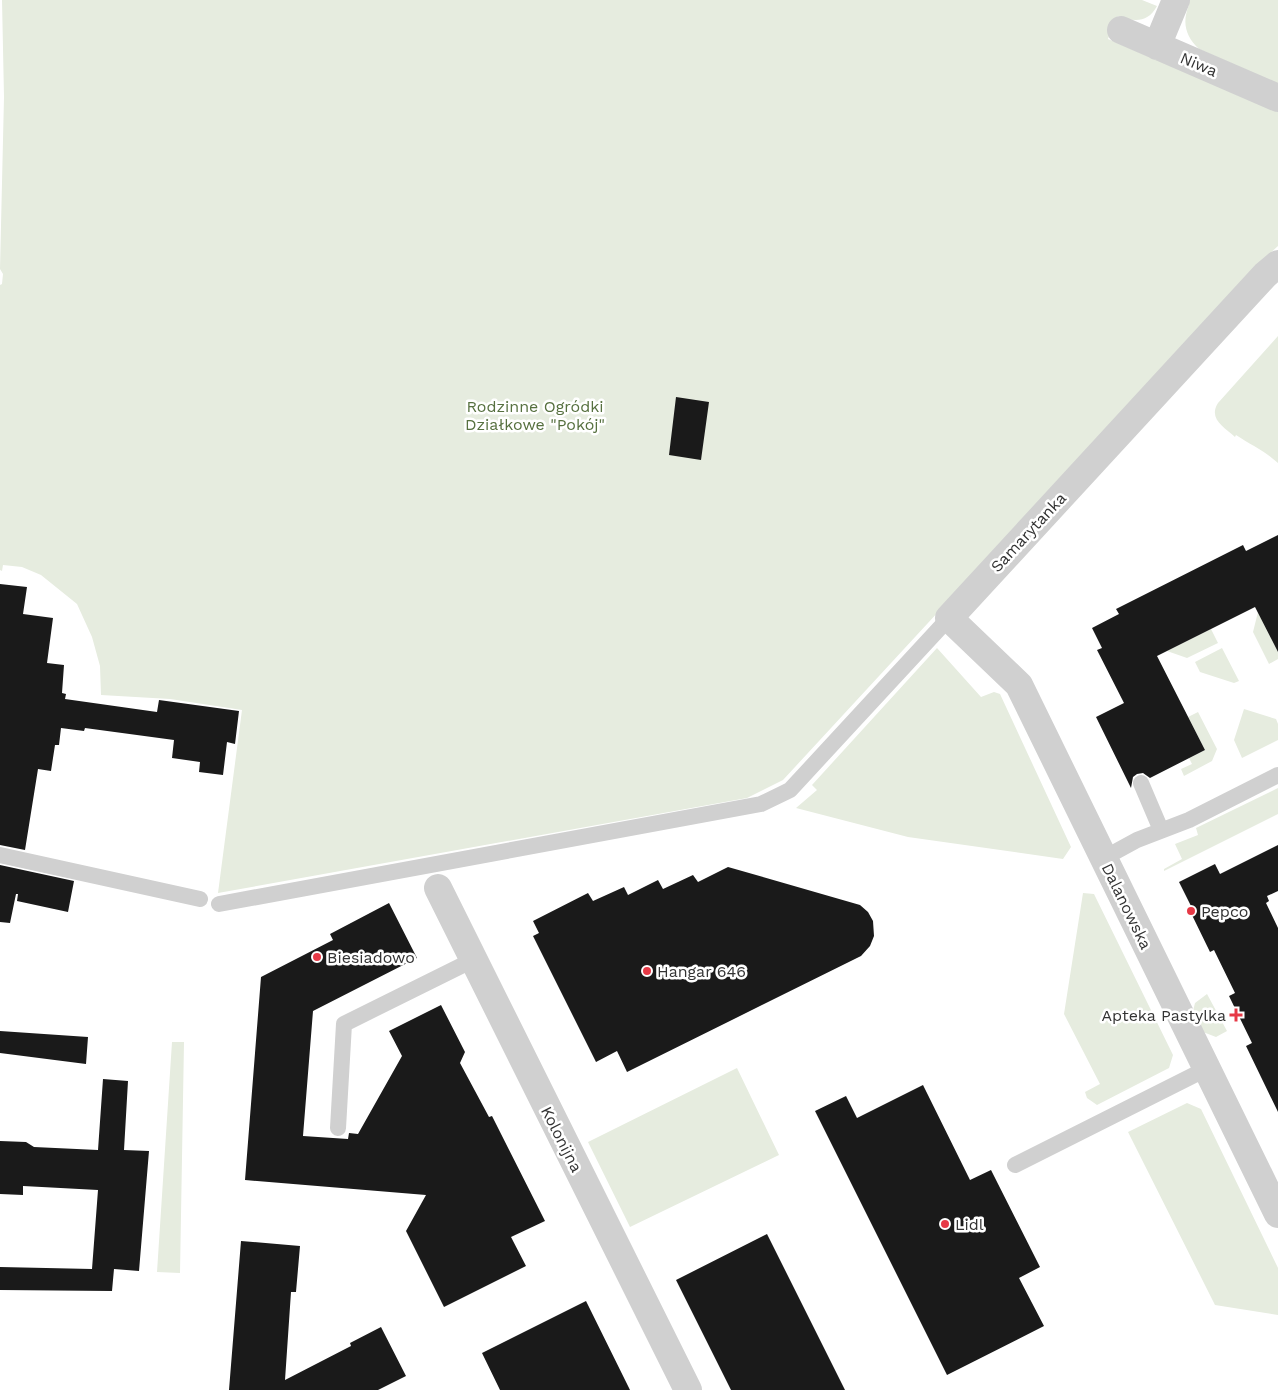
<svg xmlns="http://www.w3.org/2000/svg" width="1278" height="1390" font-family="'Work Sans',sans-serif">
  <rect width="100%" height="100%" fill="#fff"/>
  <!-- green -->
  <path fill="#e6ecdf" d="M 2,0 L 1142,0 L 1157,6 C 1148,23 1134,22 1118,16 L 1108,39 L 1278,112 L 1278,246 L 1266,257 L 783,780 L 747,798 L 218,893 L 242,710 L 170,699 L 101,695 L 100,666 L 92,637 L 77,604 L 41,575 L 22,567 L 3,565 L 2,571 L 0,570 L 0,285 L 2,284 L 3,274 L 0,269 L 4,97 Z
    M 1176,0 L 1278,0 L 1278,84 L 1199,49 C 1185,36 1182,22 1189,5 Z
    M 1278,336 L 1278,463 C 1265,451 1251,445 1236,435 L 1235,437 C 1224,427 1208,419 1218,403 Z
    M 1258,612 L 1278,652 L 1278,659 L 1269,664 L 1253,632 Z
    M 1211,629 L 1218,643 L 1187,658 L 1167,651 Z
    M 937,648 L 981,697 L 994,692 L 1000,694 L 1071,847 L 1063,859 L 908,837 L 796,808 L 817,790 L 812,785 Z
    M 1222,648 L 1239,681 L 1234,683 L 1200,672 L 1195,662 Z
    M 1244,709 L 1276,719 L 1278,724 L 1278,740 L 1242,758 L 1234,740 Z
    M 1198,712 L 1217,749 L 1212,761 L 1184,776 L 1181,769 L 1192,764 L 1189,758 L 1205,750 L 1188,717 Z
    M 1278,788 L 1278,814 L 1164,871 L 1164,869 L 1182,859 L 1175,844 L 1198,835 L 1196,828 Z
    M 1083,893 L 1094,894 L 1173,1055 L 1169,1068 L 1097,1105 L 1087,1098 L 1085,1092 L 1100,1084 L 1064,1014 Z
    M 1207,994 L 1227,1031 L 1216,1037 L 1203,1032 L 1193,1011 L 1195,1003 Z
    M 172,1042 L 184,1042 L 180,1273 L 157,1272 Z
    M 737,1068 L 779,1155 L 630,1227 L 588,1142 Z
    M 1187,1103 L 1201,1109 L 1278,1268 L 1278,1315 L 1215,1305 L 1128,1132 Z"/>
  <!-- building -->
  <path fill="#1a1a1a" d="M 676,397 L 709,402 L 701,460 L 669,455 Z
    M 1278,535 L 1278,652 L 1255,607 L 1157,656 L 1205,750 L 1150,778 L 1143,773 L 1137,774 L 1133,777 L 1131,788 L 1096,717 L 1124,703 L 1097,650 L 1102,648 L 1092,628 L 1119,614 L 1116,609 L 1243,545 L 1246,551 Z
    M 0,584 L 27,587 L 23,614 L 53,618 L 47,663 L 64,665 L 62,693 L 66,694 L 65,699 L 157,712 L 159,700 L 239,711 L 235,744 L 227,742 L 223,775 L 199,772 L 200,762 L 172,758 L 174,740 L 85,728 L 84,731 L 61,728 L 59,745 L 55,745 L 51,771 L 38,769 L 25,850 L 0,845 Z
    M 1278,845 L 1278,891 L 1267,896 L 1269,901 L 1266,903 L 1278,928 L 1278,1112 L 1246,1046 L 1252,1043 L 1229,996 L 1235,993 L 1214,950 L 1210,952 L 1191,913 L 1194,912 L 1179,882 L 1215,864 L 1220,874 Z
    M 0,865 L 74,881 L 68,912 L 17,901 L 18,894 L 16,894 L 10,923 L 0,922 Z
    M 728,867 L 860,905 L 868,912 L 873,921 L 874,936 L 870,946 L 861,956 L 627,1072 L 617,1051 L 596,1062 L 533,936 L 539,933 L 533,921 L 588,893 L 593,901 L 624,887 L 628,895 L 658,880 L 663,889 L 693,875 L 698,882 Z
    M 389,903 L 417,958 L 313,1011 L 303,1136 L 348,1139 L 349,1133 L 358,1134 L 402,1056 L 389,1031 L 441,1005 L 465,1052 L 460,1063 L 489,1117 L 492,1116 L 545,1221 L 511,1237 L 526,1266 L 444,1307 L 406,1231 L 426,1195 L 245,1180 L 261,977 L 333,940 L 330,934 Z
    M 0,1031 L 88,1037 L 86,1064 L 0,1053 Z
    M 103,1079 L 128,1081 L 124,1150 L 149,1151 L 139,1271 L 114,1269 L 112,1291 L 0,1290 L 0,1267 L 92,1269 L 98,1190 L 23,1186 L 23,1195 L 0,1194 L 0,1141 L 26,1142 L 34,1147 L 98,1150 Z
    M 923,1085 L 970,1180 L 991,1170 L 1040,1267 L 1019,1278 L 1044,1326 L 947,1375 L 815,1111 L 846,1096 L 857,1118 Z
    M 767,1234 L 845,1390 L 731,1390 L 676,1280 Z
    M 241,1241 L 300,1246 L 296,1292 L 291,1292 L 285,1380 L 351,1346 L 350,1343 L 381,1327 L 406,1376 L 378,1390 L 229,1390 Z
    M 586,1301 L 630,1390 L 500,1390 L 482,1353 Z"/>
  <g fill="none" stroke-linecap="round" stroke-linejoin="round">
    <!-- service -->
    <path stroke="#d0d0d0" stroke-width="16" d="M 1141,783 L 1161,830
      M 0,855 L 200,899
      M 1104,858 L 1137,840 L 1189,820 L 1278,775
      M 219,904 L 761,804 L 790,790 L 949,618
      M 338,1128 L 344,1024 L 473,960
      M 1015,1165 L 1206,1069"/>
    <!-- minor -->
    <path stroke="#d0d0d0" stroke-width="28" d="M 1121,30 L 1278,98
      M 1157,46 L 1176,0
      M 1278,264 L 1265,275 L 949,618 L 1019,685 L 1278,1214
      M 438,888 L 688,1390"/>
  </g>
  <!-- markers -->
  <g fill="#e63946" stroke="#fff" stroke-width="2">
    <circle cx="1191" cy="911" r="5"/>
    <circle cx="317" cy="957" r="5"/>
    <circle cx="647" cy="971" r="5"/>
    <path d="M1233.5 1007.5h5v5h5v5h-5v5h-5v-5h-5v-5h5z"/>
    <circle cx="945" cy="1224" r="5"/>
  </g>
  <g text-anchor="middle" stroke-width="5" stroke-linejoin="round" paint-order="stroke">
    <!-- street labels -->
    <g font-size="16" fill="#333" stroke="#fff">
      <text transform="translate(1199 64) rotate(23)" y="6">Niwa</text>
      <text transform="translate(1028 532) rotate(-47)" y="6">Samarytanka</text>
      <text transform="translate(1127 906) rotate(64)" y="6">Dalanowska</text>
      <text transform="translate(562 1139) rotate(63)" y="6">Kolonijna</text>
    </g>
    <!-- park labels -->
    <g font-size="16" fill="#56703f" stroke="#fff">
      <text x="535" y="412">Rodzinne Ogródki<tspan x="535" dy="18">Działkowe "Pokój"</tspan></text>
    </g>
    <!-- poi labels -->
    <g font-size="16" fill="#333" stroke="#fff" text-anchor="start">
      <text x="1201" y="917">Pepco</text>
      <text x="327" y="963">Biesiadowo</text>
      <text x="657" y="977">Hangar 646</text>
      <text x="1226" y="1021" text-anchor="end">Apteka Pastylka</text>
      <text x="955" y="1230">Lidl</text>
    </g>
  </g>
</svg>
